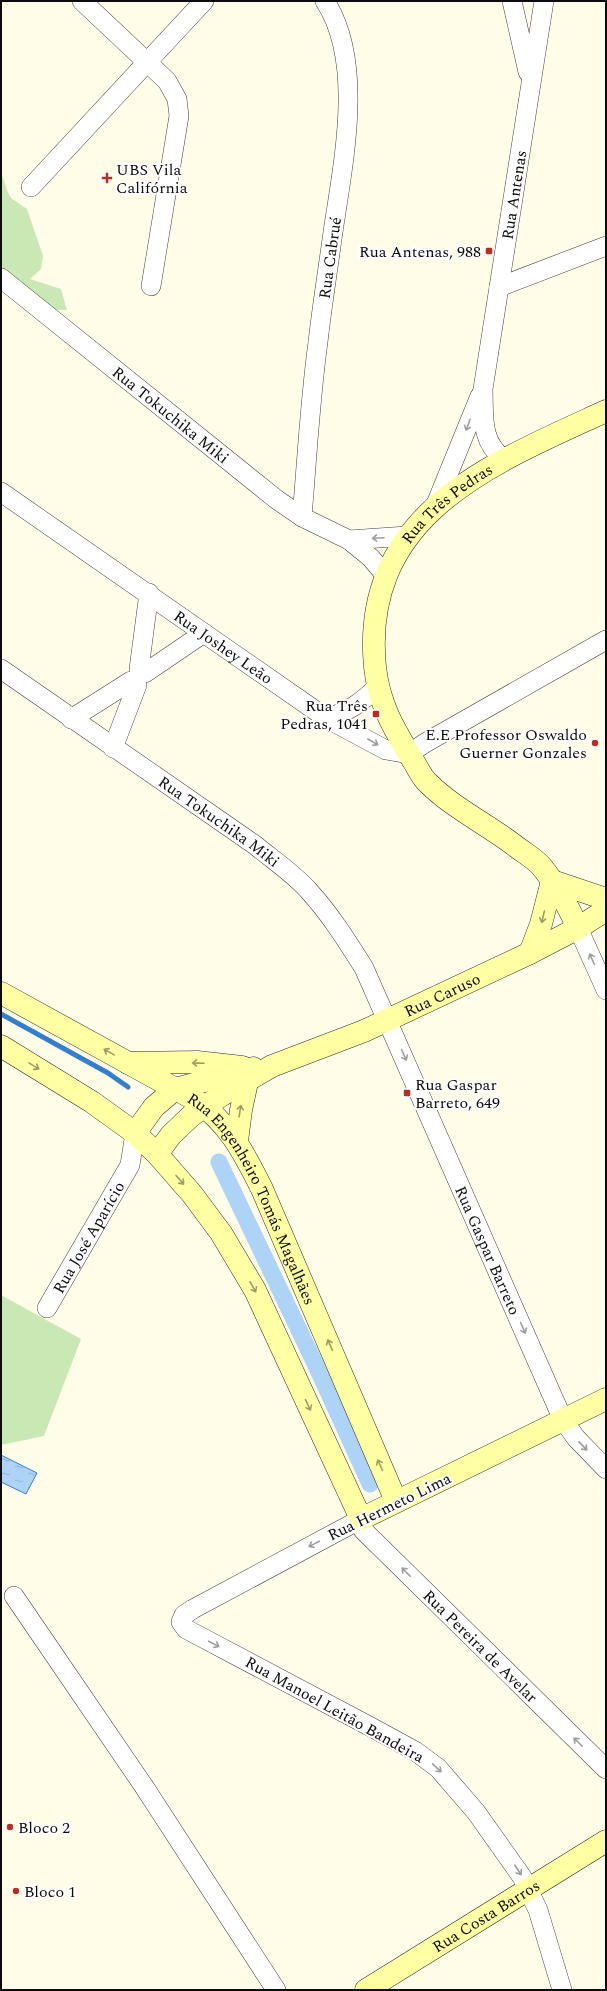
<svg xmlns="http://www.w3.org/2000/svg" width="607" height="1991" font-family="Spectral,serif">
  <defs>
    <pattern id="water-ripples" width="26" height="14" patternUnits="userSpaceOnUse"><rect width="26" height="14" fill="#add3f6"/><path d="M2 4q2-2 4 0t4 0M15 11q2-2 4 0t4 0" fill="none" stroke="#94b4d2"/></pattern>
  </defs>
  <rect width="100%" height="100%" fill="#fffde8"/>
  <!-- grass -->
  <path fill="#c9e8b3" d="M 1,172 L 7,190 L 11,198 L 27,209 L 43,256 L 41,269 L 30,279 L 61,289 L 67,310 L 57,310 L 53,308 L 1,267 Z
    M 1,1295 L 81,1339 L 44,1436 L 1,1445 Z"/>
  <!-- water -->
  <path fill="url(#water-ripples)" stroke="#347fcd" d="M 1,1455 L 37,1473 L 26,1494 L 1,1482 Z"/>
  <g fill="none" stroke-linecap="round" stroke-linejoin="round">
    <!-- stream -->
    <path stroke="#347fcd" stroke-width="5" d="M 1,1014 L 108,1073 L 128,1087"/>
    <!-- canal -->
    <path stroke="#add3f6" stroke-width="17" d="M 219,1162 L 320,1374 L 370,1484"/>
    <defs>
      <g id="street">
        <path d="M 82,1 L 167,81 L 177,99 L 179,116 L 151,286"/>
        <path d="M 512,1 L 528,72"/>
        <path d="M 31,187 L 204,1"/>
        <path id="s1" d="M 1,278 L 276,499 L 302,517 L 349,540 L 371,558 L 386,576"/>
        <path d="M 499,287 L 606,246"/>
        <path id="s2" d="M 504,459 C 480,442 484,415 483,389 L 544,1"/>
        <path id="s3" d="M 1,492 L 326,718 L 386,750 L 409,754 L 425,743 L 606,640"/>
        <path d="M 436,504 L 480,396"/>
        <path id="s4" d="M 302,517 C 307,459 310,400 318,342 C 322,306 328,269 333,232 C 343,163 365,63 325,1"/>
        <path d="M 349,540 L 407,536"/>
        <path id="s5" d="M 1,669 L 255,845 C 273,860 293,873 309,891 C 330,914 347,941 364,968 L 563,1420 L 576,1438 L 606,1469"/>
        <path d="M 139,669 L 149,593"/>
        <path d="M 145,673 L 204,633"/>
        <path d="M 326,718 C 347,713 362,702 377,687"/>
        <path d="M 71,719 L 131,681"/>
        <path d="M 113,748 L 137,685"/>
        <path d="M 578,928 L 606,990"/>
        <path id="s6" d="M 47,1308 L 130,1165 L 135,1133"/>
        <path d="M 14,1596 L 145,1788 L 276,1990"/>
        <path id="s7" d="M 562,1990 L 538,1910 L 522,1877 L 476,1812 L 438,1768 L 415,1751 L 371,1727 L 186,1629 L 181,1622 L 184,1615 L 193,1609 L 361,1519 L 363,1530 L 606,1769"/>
      </g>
      <g id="secondary">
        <path d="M 552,881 L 606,899"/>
        <path id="s8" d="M 578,928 C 568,906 556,884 541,866 C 535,859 526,854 518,848 C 489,825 454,809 428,783 C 421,777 417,766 412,759 C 393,727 379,704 375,667 C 360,514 491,464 606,411"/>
        <path d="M 530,953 L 541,924 L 552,881"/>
        <path id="s9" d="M 1,993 L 192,1098 C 228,1121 243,1151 262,1189 L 396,1501"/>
        <path d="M 1,1046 L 92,1102 L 135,1133 L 157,1154 L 192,1194 L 221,1233 L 255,1290 L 361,1519 L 606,1399"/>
        <path d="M 128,1063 L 197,1062 L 242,1067"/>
        <path d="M 135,1133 L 154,1107 L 175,1089 L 253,1068"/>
        <path d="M 237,1141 L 241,1110 L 247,1082"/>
        <path id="s10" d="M 157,1154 L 171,1135 L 192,1115 L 222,1095 L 272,1066 L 364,1031 L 530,953 L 578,928 L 606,910"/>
        <path id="s11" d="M 366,1990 L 606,1841"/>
      </g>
    </defs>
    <!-- street casing -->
    <use href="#street" stroke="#3e3e3e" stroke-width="20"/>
    <!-- secondary casing -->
    <use href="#secondary" stroke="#2d2d2d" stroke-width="23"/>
    <!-- street -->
    <use href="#street" stroke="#fff" stroke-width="19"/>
    <!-- secondary -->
    <use href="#secondary" stroke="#ffffa3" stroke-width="22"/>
  </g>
  <!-- one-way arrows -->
  <defs><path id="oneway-shaft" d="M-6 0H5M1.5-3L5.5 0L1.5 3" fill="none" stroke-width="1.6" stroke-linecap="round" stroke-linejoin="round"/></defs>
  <g stroke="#9d9d9d">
    <use href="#oneway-shaft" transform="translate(468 425) rotate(110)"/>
    <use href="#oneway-shaft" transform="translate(378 538) rotate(177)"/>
    <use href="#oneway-shaft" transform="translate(373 742) rotate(30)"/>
    <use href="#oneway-shaft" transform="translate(592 959) rotate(-114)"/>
    <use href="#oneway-shaft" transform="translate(404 1055) rotate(66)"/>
    <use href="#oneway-shaft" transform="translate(523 1328) rotate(66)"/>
    <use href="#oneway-shaft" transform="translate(583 1446) rotate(47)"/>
    <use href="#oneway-shaft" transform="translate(314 1544) rotate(152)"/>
    <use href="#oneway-shaft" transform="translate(406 1572) rotate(-135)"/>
    <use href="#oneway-shaft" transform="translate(214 1644) rotate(28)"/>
    <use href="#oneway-shaft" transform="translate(578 1742) rotate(-135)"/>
    <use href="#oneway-shaft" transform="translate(437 1768) rotate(44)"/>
    <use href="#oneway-shaft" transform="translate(518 1870) rotate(57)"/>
  </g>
  <g stroke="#9d9d66">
    <use href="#oneway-shaft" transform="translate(543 917) rotate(103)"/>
    <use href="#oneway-shaft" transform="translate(109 1052) rotate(-151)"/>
    <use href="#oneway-shaft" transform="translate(198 1063) rotate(-178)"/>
    <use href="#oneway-shaft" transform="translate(34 1066) rotate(31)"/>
    <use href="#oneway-shaft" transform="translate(240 1111) rotate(-81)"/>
    <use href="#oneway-shaft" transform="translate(180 1180) rotate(49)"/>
    <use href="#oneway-shaft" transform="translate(253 1287) rotate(61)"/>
    <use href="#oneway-shaft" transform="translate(330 1345) rotate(-113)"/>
    <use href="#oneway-shaft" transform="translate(308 1405) rotate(65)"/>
    <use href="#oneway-shaft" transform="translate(380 1465) rotate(-114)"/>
  </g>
  <!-- markers -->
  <g fill="#ba2d23" stroke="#fff" stroke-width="1.5">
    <path d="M105 172h4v4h4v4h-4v4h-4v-4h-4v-4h4z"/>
    <rect x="485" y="247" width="8" height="8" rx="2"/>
    <rect x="372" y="710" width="8" height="8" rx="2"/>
    <circle cx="595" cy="743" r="4"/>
    <rect x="403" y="1089" width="8" height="8" rx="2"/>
    <circle cx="10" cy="1827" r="4"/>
    <circle cx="16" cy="1891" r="4"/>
  </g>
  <g text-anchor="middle" stroke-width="4" stroke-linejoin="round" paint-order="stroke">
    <!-- poi labels -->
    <g font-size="16" fill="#0b0b0b" stroke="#fff" text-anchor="start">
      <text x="116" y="175">UBS Vila<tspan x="116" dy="18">Califórnia</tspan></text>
      <text x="481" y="257" text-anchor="end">Rua Antenas, 988</text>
      <text x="368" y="711" text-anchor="end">Rua Três<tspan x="368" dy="18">Pedras, 1041</tspan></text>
      <text x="587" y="740" text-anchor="end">E.E Professor Oswaldo<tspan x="587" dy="18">Guerner Gonzales</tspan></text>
      <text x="415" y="1090">Rua Gaspar<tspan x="415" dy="18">Barreto, 649</tspan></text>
      <text x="18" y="1833">Bloco 2</text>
      <text x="24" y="1897">Bloco 1</text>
    </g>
    <!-- street labels -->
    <g font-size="16" fill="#0b0b0b" stroke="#fff">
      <text dy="6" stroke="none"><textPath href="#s2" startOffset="273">Rua Antenas</textPath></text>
      <text dy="6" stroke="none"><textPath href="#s4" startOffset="261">Rua Cabrué</textPath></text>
      <text dy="6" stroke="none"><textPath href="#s1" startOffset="218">Rua Tokuchika Miki</textPath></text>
      <text dy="6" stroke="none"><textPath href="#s8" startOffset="531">Rua Três Pedras</textPath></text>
      <text dy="6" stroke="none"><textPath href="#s3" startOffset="271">Rua Joshey Leão</textPath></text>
      <text dy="6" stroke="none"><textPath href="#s5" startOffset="266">Rua Tokuchika Miki</textPath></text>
      <text dy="6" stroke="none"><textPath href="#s10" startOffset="331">Rua Caruso</textPath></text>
      <text dy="6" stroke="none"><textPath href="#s9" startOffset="337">Rua Engenheiro Tomás Magalhães</textPath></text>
      <text dy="6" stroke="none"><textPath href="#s6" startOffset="82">Rua José Aparício</textPath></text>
      <text dy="6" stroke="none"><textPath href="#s5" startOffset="783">Rua Gaspar Barreto</textPath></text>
      <text transform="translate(389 1506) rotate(-26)" y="6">Rua Hermeto Lima</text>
      <text dy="6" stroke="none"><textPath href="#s7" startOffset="940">Rua Pereira de Avelar</textPath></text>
      <text transform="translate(335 1709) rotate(29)" y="6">Rua Manoel Leitão Bandeira</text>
      <text dy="6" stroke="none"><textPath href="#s11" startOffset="141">Rua Costa Barros</textPath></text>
    </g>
  </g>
  <!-- border -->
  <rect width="607" height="1991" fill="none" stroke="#0b0b0b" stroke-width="4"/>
</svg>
